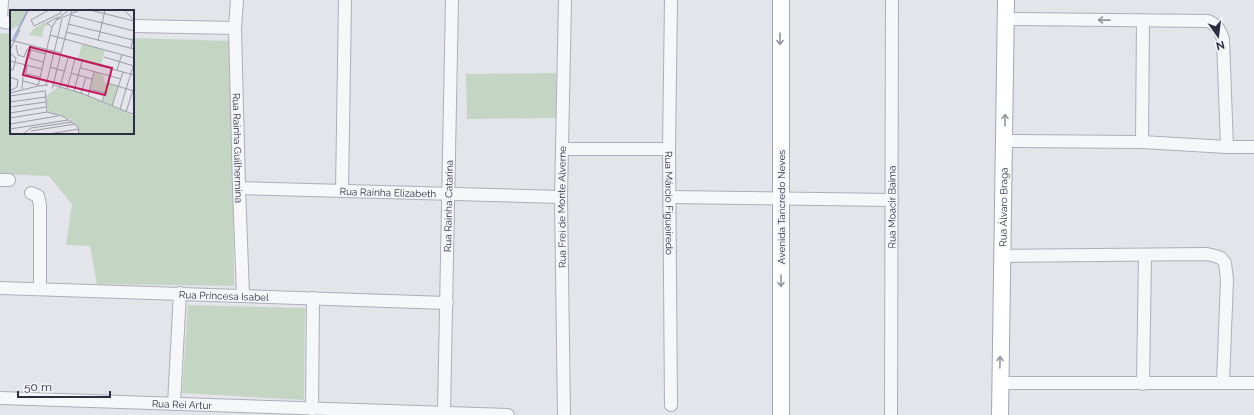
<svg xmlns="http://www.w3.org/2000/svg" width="1254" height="415" font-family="Raleway,sans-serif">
  <rect width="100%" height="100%" fill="#e3e5eb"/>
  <!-- green -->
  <path fill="#c5d5c4" d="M 0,33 L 11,34 L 11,133 L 133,133 L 133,38 L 232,41 L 234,286 L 97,284 L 90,246 L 66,245 L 72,204 L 49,176 L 0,174 Z
    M 556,73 L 557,118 L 467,119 L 466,74 Z
    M 188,305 L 305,308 L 304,400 L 182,393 Z"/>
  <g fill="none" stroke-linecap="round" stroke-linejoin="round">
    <defs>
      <g id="minor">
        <path d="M 2,0 L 1,20 L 4,22 L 11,23"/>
        <path id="s1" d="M 237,0 L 235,28 L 239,188 L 243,295"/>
        <path id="s2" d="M 671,0 L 669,149 L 671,405"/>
        <path d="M 1005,19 L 1208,21 C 1217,25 1220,30 1223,39 L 1227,147"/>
        <path d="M 133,26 L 235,28"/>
        <path d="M 1005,141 L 1142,142 L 1227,147 L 1254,147"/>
        <path d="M 1142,142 L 1143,21"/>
        <path d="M 562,149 L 669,149"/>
        <path d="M 0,180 L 9,180"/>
        <path id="s3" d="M 239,188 L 561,197"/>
        <path d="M 342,191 L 345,0"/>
        <path d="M 31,193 L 38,196 L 40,205 L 40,288"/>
        <path d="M 670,197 L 892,200"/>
        <path d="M 1002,256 L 1207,254 L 1215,256 L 1221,258 L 1225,263 L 1227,280 L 1223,382"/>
        <path id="s4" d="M 0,288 L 447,303"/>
        <path d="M 1000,383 L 1254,383"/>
        <path d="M 1143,384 L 1145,255"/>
        <path id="s5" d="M 0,398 L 508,415"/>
        <path d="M 174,404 L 180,293"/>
        <path d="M 312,409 L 313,298"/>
        <path id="s6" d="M 444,412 L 452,0"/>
        <path id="s7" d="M 564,415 L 561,197 L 565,0"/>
        <path id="s8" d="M 891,415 L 892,0"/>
      </g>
      <g id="major">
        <path d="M 781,415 L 781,0"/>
        <path id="s9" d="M 1000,415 L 1006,0"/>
      </g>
    </defs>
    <!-- minor casing -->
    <use href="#minor" stroke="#acaeb9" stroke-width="14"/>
    <!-- major casing -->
    <use href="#major" stroke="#a2a7b7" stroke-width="18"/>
    <!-- minor -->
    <use href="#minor" stroke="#f6f7f9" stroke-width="12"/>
    <!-- major -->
    <use href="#major" stroke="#fff" stroke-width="16"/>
  </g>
  <!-- one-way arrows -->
  <defs><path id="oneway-shaft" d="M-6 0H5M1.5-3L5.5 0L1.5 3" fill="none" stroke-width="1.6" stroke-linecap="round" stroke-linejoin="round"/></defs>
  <use stroke="#90939e" href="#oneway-shaft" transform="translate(1104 20) rotate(-179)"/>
  <g stroke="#9497a2">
    <use href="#oneway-shaft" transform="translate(780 39) rotate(90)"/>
    <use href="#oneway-shaft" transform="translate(1005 120) rotate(-90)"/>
    <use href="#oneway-shaft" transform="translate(781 281) rotate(90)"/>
    <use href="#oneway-shaft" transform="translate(1000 362) rotate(-89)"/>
  </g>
  <g text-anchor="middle" stroke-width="4" stroke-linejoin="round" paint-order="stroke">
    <!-- street labels -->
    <g font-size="10" fill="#2a2f44" stroke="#f3f4f8">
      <text dy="4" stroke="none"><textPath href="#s1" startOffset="148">Rua Rainha Guilhermina</textPath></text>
      <text dy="4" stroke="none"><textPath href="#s3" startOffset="149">Rua Rainha Elizabeth</textPath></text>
      <text dy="4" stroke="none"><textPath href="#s2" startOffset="203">Rua Márcio Figueiredo</textPath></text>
      <text dy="4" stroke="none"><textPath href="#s6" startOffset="206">Rua Rainha Catarina</textPath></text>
      <text dy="4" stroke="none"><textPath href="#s7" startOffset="208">Rua Frei de Monte Alverne</textPath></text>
      <text transform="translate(781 207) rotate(-90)" y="4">Avenida Tancredo Neves</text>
      <text dy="4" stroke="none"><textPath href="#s8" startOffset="208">Rua Moacir Baima</textPath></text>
      <text dy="4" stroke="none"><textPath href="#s9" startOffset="208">Rua Álvaro Braga</textPath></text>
      <text dy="4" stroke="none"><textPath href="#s4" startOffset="224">Rua Princesa Isabel</textPath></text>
      <text dy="4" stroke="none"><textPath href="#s5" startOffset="182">Rua Rei Artur</textPath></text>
    </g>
  </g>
  <!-- overview -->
  <g transform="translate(10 10)">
    <rect width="124" height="124" fill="#e3e5eb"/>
    <path d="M 0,0 L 17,0 L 10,15 L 0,20 ZM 35,12 L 39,15 L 34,17 L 32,27 L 19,25 L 15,31 L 23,19 ZM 72,34 L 95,40 L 91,55 L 68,49 ZM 84,62 L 93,65 L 95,73 L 108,76 L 102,95 L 93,91 L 96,83 L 80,78 ZM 48,77 L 71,83 L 124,106 L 124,124 L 70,124 L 66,114 L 60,109 L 38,101 L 36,86 Z" fill="#c5d5c4"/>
    <path fill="none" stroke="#9eaccc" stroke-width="2" d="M 3,30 L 18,0"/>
    <path fill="none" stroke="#999ca8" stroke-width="1" d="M 39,0 L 21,10 L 24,16 L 51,3 L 50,0M 80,0 L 124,11M 114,0 L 124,10M 61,5 L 124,21M 46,10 L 70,0M 58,14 L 123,30M 42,17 L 37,13 L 48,7M 56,22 L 124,39M 40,25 L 124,48M 0,30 L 51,43M 88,31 L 95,0M 6,35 L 8,45 L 14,47 L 17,39 L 36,44M 121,38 L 124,24M 0,40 L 10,20M 21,40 L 19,48 L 33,52M 0,43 L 6,48 L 3,60 L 0,59M 94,47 L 124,56M 0,51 L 32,59M 17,55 L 16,64 L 30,67M 40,57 L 54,61M 71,58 L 111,69M 107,60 L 112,44M 61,63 L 82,69M 0,67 L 8,70 L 7,77 L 0,81M 13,71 L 28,75M 97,73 L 124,81M 36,75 L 52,9M 38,75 L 28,76 L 42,17 L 47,9 L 59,0M 43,75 L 71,83 L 122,104 L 124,102M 50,77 L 58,48M 12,79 L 13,67M 42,79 L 62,0M 57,79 L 65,49 L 124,65M 80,79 L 95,83 L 92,92M 35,80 L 37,102 L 52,106 L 62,112 L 68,117 L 69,124M 64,81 L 72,51M 0,83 L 28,76M 71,83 L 76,67M 0,86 L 34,81M 78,86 L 84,62M 0,92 L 36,87M 102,96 L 113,62M 0,97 L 36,92M 110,99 L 124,53M 116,102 L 124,77M 0,103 L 36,97M 0,108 L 37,102M 0,114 L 48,106M 0,119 L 58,110M 21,121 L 65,114M 13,124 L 21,118 L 62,112M 39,124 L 69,119"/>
    <path fill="#c2185b" fill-opacity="0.15" stroke="#c2185b" stroke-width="2" d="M 20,37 L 102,58 L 95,85 L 13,65 Z"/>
    <rect width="124" height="124" fill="none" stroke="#2a2f44" stroke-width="2"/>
  </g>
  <!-- north arrow -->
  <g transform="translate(1218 36) rotate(166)" stroke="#f3f4f8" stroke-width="3" paint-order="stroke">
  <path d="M0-3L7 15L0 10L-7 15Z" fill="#2a2f44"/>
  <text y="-6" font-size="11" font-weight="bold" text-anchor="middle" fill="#2a2f44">N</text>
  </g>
  <!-- scale -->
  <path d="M18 391v6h92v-6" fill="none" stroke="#2a2f44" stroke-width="2"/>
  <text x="24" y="391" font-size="12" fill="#2a2f44" stroke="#f3f4f8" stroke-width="3" paint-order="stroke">50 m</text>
</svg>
